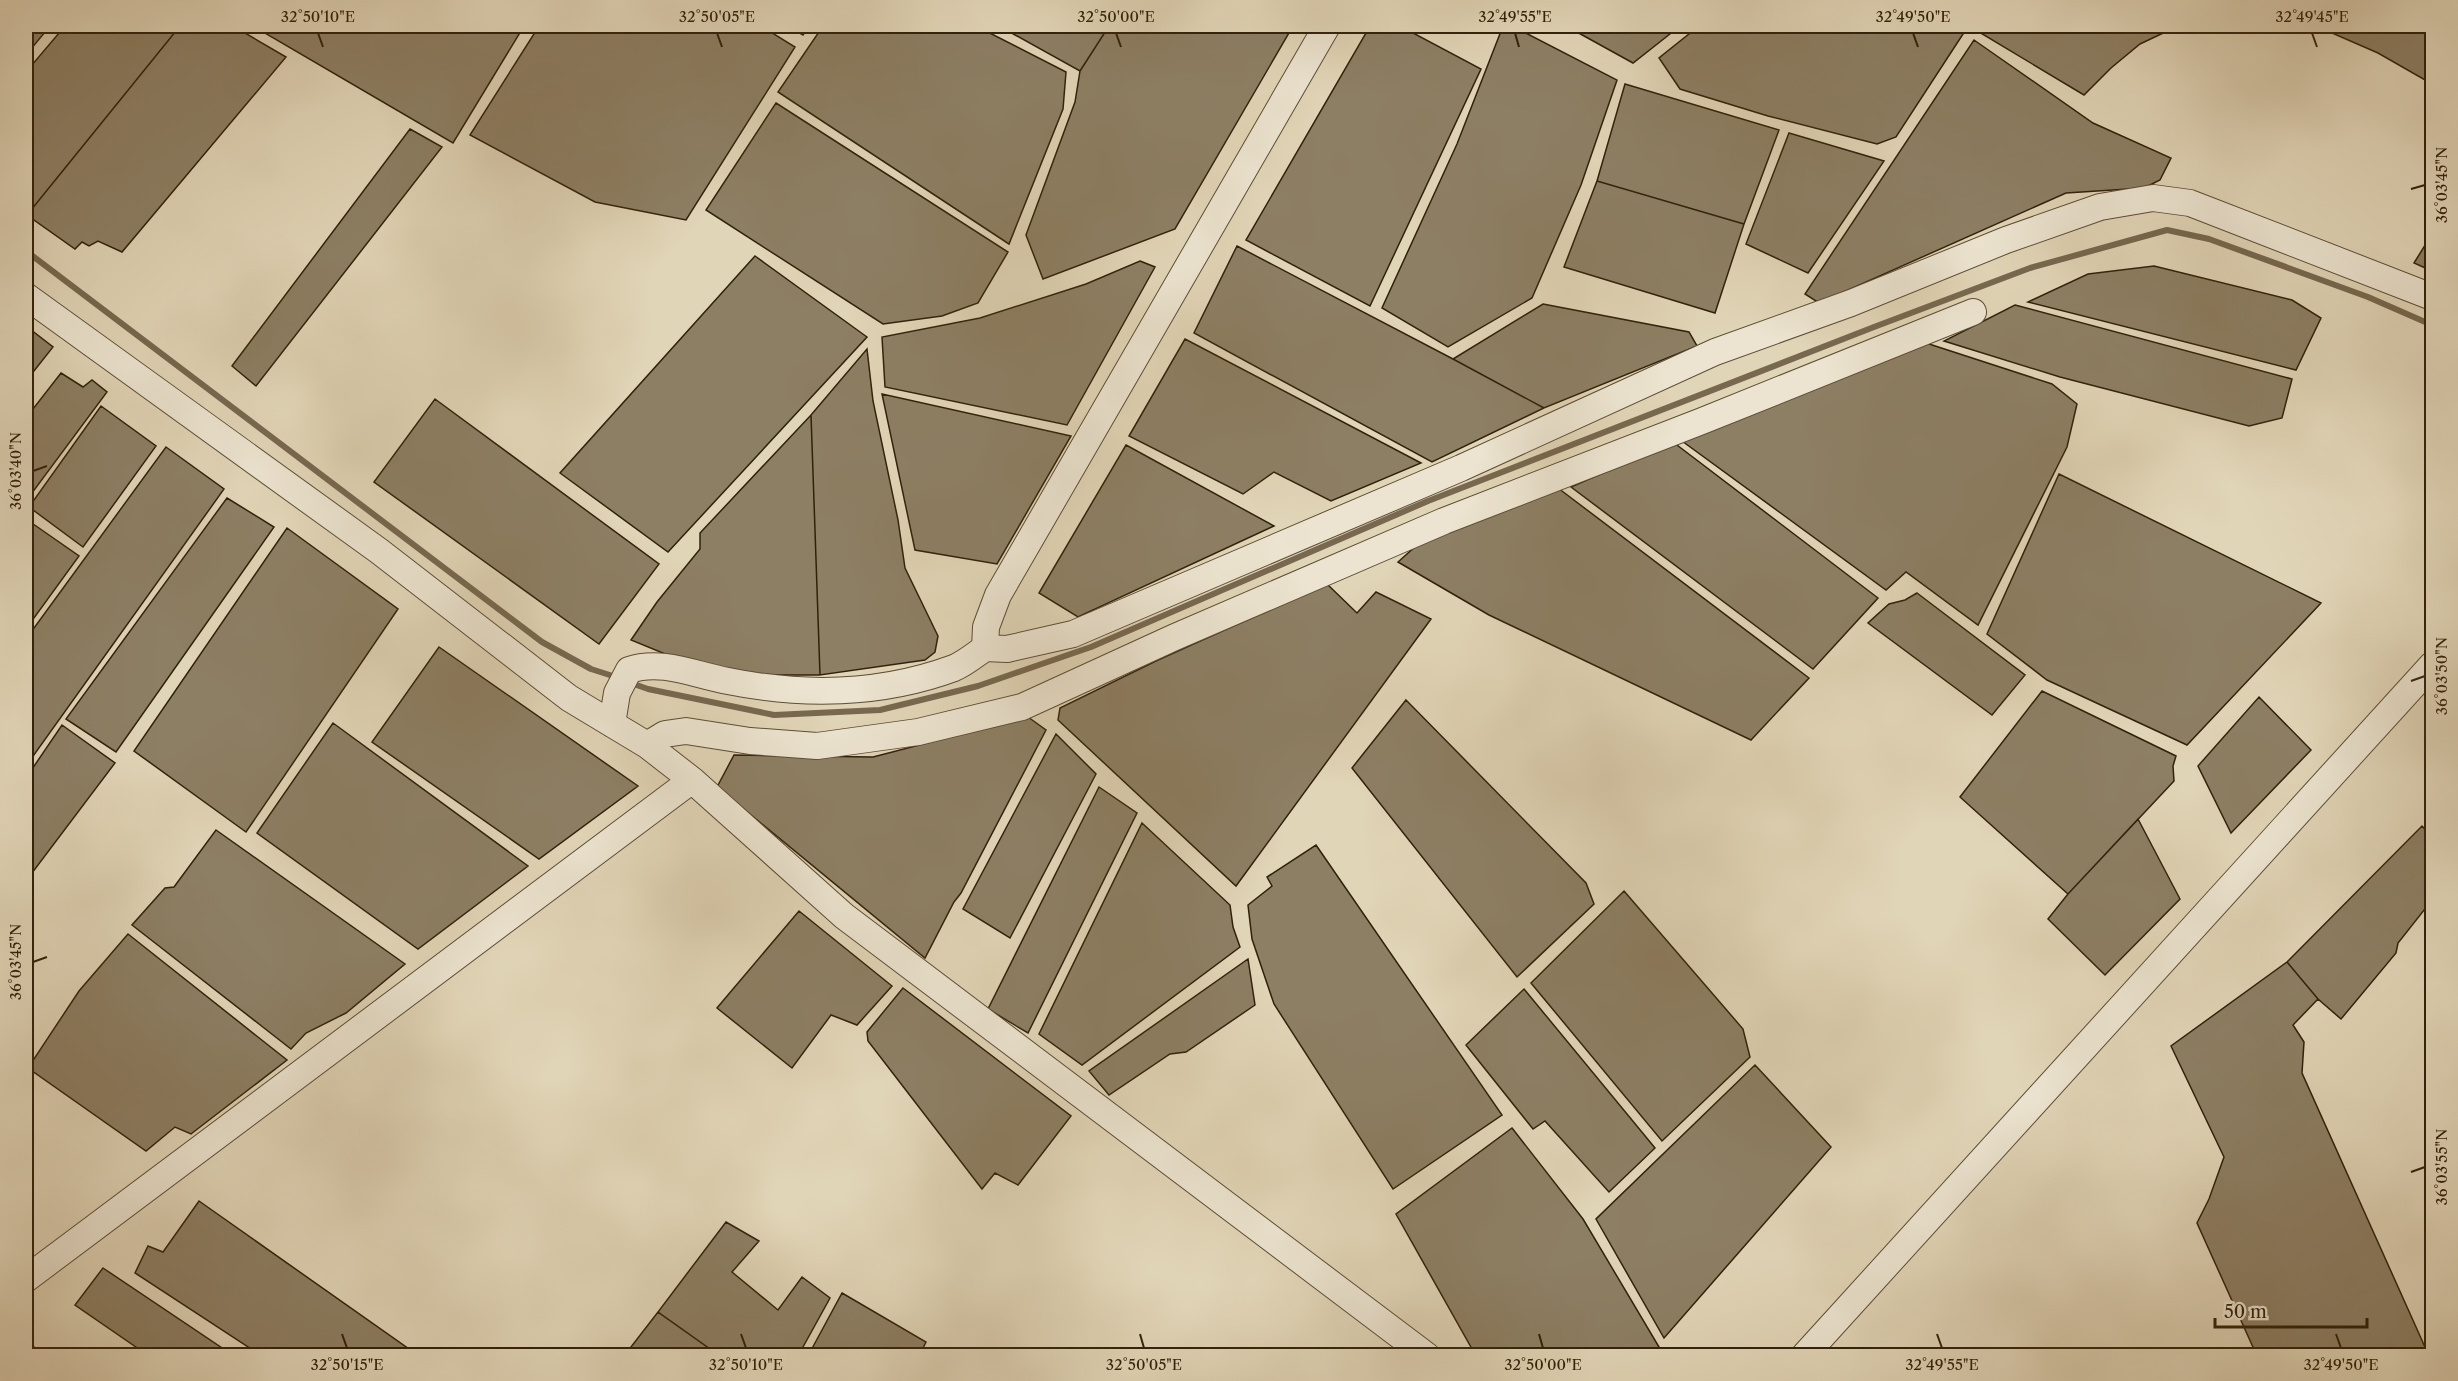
<svg xmlns="http://www.w3.org/2000/svg" width="2458" height="1381" font-family="'Libre Caslon Text',serif">
  <rect width="100%" height="100%" fill="#e1d5b7"/>
  <filter id="stains"><feTurbulence type="fractalNoise" baseFrequency=".00333" numOctaves="4"/><feColorMatrix values="0 0 0 0 .2 0 0 0 0 .09 0 0 0 0 .02 0 0 0 .5 -.17"/></filter>
  <radialGradient id="worn" r=".72"><stop offset=".6" stop-color="#630" stop-opacity="0"/><stop offset="1" stop-color="#630" stop-opacity=".3"/></radialGradient>
  <g fill="none" stroke-linecap="round" stroke-linejoin="round">
    <!-- stream -->
    <path stroke="#77684f" stroke-width="6" d="M 26,251 L 542,642 L 591,669 L 619,678
      M 628,682 L 648,689 L 774,715 L 880,710 L 978,686 L 1091,647 L 1428,501 L 1874,327 L 2030,268 L 2167,230 L 2209,239 L 2368,297 L 2432,325"/>
  </g>
  <!-- building -->
  <path fill="#8d7f64" stroke="#31210b" stroke-width="1.5" d="M 26,26 L 50,26 L 26,55 Z
    M 65,26 L 180,26 L 27,215 L 26,214 L 26,72 Z
    M 180,26 L 233,26 L 286,57 L 122,252 L 98,241 L 89,246 L 82,242 L 75,249 L 27,215 Z
    M 253,26 L 524,26 L 453,143 Z
    M 539,26 L 761,26 L 795,47 L 686,220 L 595,202 L 470,135 Z
    M 787,26 L 809,26 L 803,35 Z
    M 823,26 L 976,26 L 1066,72 L 1063,109 L 1009,244 L 778,92 Z
    M 999,26 L 1109,26 L 1080,71 Z
    M 1109,26 L 1293,26 L 1175,229 L 1043,279 L 1026,235 L 1075,102 L 1080,71 Z
    M 1370,26 L 1400,26 L 1481,69 L 1370,306 L 1246,240 Z
    M 1503,26 L 1512,26 L 1617,80 L 1581,185 L 1532,298 L 1448,347 L 1382,308 L 1457,144 Z
    M 1566,26 L 1680,26 L 1633,63 Z
    M 1699,26 L 1955,26 L 1963,34 L 1896,137 L 1877,144 L 1768,116 L 1680,89 L 1659,58 Z
    M 1983,26 L 2178,26 L 2140,44 L 2111,68 L 2084,95 L 1979,32 Z
    M 2316,26 L 2432,26 L 2432,84 L 2378,53 Z
    M 1974,40 L 2093,123 L 2171,158 L 2160,180 L 2144,188 L 2066,193 L 1819,303 L 1805,294 Z
    M 1625,84 L 1779,130 L 1744,224 L 1597,181 Z
    M 776,103 L 1008,252 L 978,303 L 942,316 L 883,324 L 706,210 Z
    M 410,129 L 442,147 L 256,386 L 232,366 Z
    M 1789,133 L 1884,161 L 1808,273 L 1746,244 Z
    M 1597,181 L 1744,224 L 1715,313 L 1564,267 Z
    M 2432,234 L 2432,271 L 2414,263 Z
    M 1237,246 L 1453,359 L 1544,408 L 1432,462 L 1194,333 Z
    M 755,256 L 867,337 L 668,552 L 560,473 Z
    M 1140,261 L 1155,267 L 1067,425 L 885,387 L 882,337 L 980,318 L 1086,284 Z
    M 2154,266 L 2292,300 L 2321,318 L 2296,370 L 2028,302 L 2088,274 Z
    M 1543,304 L 1689,332 L 1697,346 L 1544,408 L 1453,359 Z
    M 2015,305 L 2292,379 L 2282,418 L 2249,426 L 2060,377 L 1944,341 Z
    M 26,326 L 53,347 L 26,381 Z
    M 1185,339 L 1421,463 L 1331,501 L 1274,472 L 1243,494 L 1129,436 Z
    M 1926,343 L 2052,384 L 2077,404 L 2067,447 L 1978,625 L 1906,572 L 1886,590 L 1682,441 Z
    M 867,349 L 873,401 L 898,520 L 905,568 L 938,636 L 935,652 L 925,660 L 820,675 L 811,415 Z
    M 61,373 L 83,387 L 92,380 L 107,392 L 26,501 L 26,418 Z
    M 882,394 L 1071,436 L 997,564 L 915,550 Z
    M 435,399 L 659,564 L 599,644 L 374,482 Z
    M 101,406 L 156,446 L 83,547 L 29,507 Z
    M 811,415 L 820,675 L 749,675 L 675,658 L 631,640 L 657,602 L 700,549 L 700,533 Z
    M 1673,442 L 1878,598 L 1813,669 L 1571,487 Z
    M 1126,445 L 1274,526 L 1078,617 L 1039,593 Z
    M 166,447 L 224,489 L 26,766 L 26,639 Z
    M 2059,474 L 2321,603 L 2187,745 L 2047,680 L 1987,634 Z
    M 1558,488 L 1809,678 L 1751,740 L 1489,615 L 1398,562 L 1416,546 Z
    M 227,498 L 274,527 L 116,752 L 66,719 Z
    M 26,519 L 79,556 L 26,629 Z
    M 287,528 L 398,609 L 246,832 L 134,751 Z
    M 1327,584 L 1357,613 L 1376,592 L 1431,619 L 1236,886 L 1058,720 L 1060,708 L 1158,660 Z
    M 1917,593 L 2025,675 L 1992,715 L 1868,623 L 1889,604 L 1905,600 Z
    M 439,647 L 638,786 L 539,859 L 372,742 Z
    M 2042,691 L 2176,756 L 2173,766 L 2174,781 L 2068,894 L 1960,797 Z
    M 2259,697 L 2311,750 L 2231,833 L 2198,766 Z
    M 1406,700 L 1586,883 L 1594,904 L 1517,977 L 1352,768 Z
    M 1028,717 L 1046,730 L 961,893 L 954,902 L 925,958 L 717,787 L 734,755 L 873,757 Z
    M 333,723 L 528,866 L 418,949 L 257,833 Z
    M 62,725 L 115,763 L 32,873 L 26,869 L 26,778 Z
    M 1056,734 L 1096,774 L 1010,938 L 963,909 Z
    M 1099,787 L 1137,813 L 1028,1033 L 988,1009 Z
    M 2138,819 L 2180,899 L 2105,975 L 2048,919 L 2068,894 Z
    M 1142,823 L 1230,905 L 1233,927 L 1240,947 L 1082,1065 L 1039,1034 Z
    M 2422,826 L 2432,837 L 2432,900 L 2398,943 L 2396,953 L 2341,1019 L 2318,999 L 2287,962 Z
    M 216,830 L 405,964 L 346,1013 L 306,1033 L 291,1049 L 132,925 L 165,888 L 174,887 Z
    M 1316,845 L 1502,1115 L 1393,1189 L 1274,1004 L 1252,939 L 1248,905 L 1272,886 L 1267,877 Z
    M 1624,891 L 1743,1029 L 1750,1057 L 1662,1141 L 1531,983 Z
    M 799,911 L 892,986 L 857,1025 L 831,1015 L 792,1068 L 717,1008 Z
    M 128,934 L 287,1060 L 191,1134 L 175,1127 L 146,1151 L 28,1068 L 79,991 Z
    M 1248,959 L 1255,1005 L 1186,1052 L 1170,1054 L 1109,1095 L 1089,1071 Z
    M 2287,962 L 2318,999 L 2293,1025 L 2304,1042 L 2302,1073 L 2429,1356 L 2257,1356 L 2197,1223 L 2209,1199 L 2224,1157 L 2171,1046 Z
    M 903,988 L 1071,1116 L 1018,1185 L 995,1173 L 982,1189 L 868,1041 L 867,1032 Z
    M 1524,989 L 1655,1148 L 1609,1192 L 1545,1121 L 1533,1129 L 1466,1045 Z
    M 1755,1065 L 1831,1147 L 1664,1338 L 1596,1219 Z
    M 1512,1128 L 1583,1219 L 1659,1347 L 1651,1356 L 1476,1356 L 1396,1214 Z
    M 199,1201 L 409,1349 L 404,1356 L 262,1356 L 135,1273 L 148,1246 L 163,1252 Z
    M 726,1222 L 759,1241 L 732,1272 L 778,1310 L 802,1277 L 830,1298 L 798,1356 L 720,1356 L 658,1312 Z
    M 103,1268 L 234,1356 L 149,1356 L 75,1305 Z
    M 842,1293 L 926,1342 L 919,1356 L 808,1356 Z
    M 658,1312 L 720,1356 L 624,1356 Z
    M 26,1342 L 48,1356 L 26,1356 Z"/>
  <g fill="none" stroke-linecap="round" stroke-linejoin="round">
    <defs>
      <path id="minor" d="M 26,296 L 379,551 L 569,698 L 647,745 L 692,780 L 844,916 L 1427,1356
        M 985,648 L 1007,649 L 1073,634 L 1461,468 L 1715,352 L 1851,303 L 2006,240 L 2100,207 L 2153,198 L 2190,203 L 2432,297
        M 612,724 L 617,693 L 629,670 C 662,659 695,675 728,681 C 802,696 881,695 954,668 C 964,664 975,655 985,648 L 986,627 L 998,595 L 1327,26
        M 647,745 L 665,734 L 686,731 L 750,741 L 817,746 L 918,732 L 1022,707 L 1175,637 L 1444,521 L 1702,421 L 1973,312
        M 26,1279 L 692,780
        M 1804,1356 L 2432,665"/>
    </defs>
    <!-- minor casing -->
    <use href="#minor" stroke="#5d4e36" stroke-width="28"/>
    <!-- minor -->
    <use href="#minor" stroke="#ece4d0" stroke-width="26"/>
  </g>
  <!-- ticks -->
  <path fill="none" stroke="#31210b" stroke-width="2" d="M 318,33 L 323,47M 717,33 L 722,47M 1116,33 L 1121,47M 1515,33 L 1519,47M 1913,33 L 1918,47M 2312,33 L 2317,47M 2411,189 L 2425,185M 33,471 L 47,466M 2411,681 L 2425,676M 33,962 L 47,957M 2411,1172 L 2425,1167M 342,1334 L 347,1348M 741,1334 L 746,1348M 1140,1334 L 1144,1348M 1539,1334 L 1543,1348M 1937,1334 L 1942,1348M 2336,1334 L 2341,1348"/>
  <!-- margin -->
  <rect width="2458" height="1381" fill="none" stroke="#e1d5b7" stroke-width="66"/>
  <!-- scale -->
  <path d="M2215 1318v9h152v-9" fill="none" stroke="#31210b" stroke-width="3"/>
  <text x="2224" y="1318" font-size="18" fill="#31210b" stroke="#ece4d0" stroke-width="4.5" paint-order="stroke">50 m</text>
  <rect x="33" y="33" width="2392" height="1315" fill="none" stroke="#31210b" stroke-width="2"/>
  <g font-size="15" text-anchor="middle" fill="#31210b">
    <text x="318" y="22">32°50'10"E</text>
    <text x="717" y="22">32°50'05"E</text>
    <text x="1116" y="22">32°50'00"E</text>
    <text x="1515" y="22">32°49'55"E</text>
    <text x="1913" y="22">32°49'50"E</text>
    <text x="2312" y="22">32°49'45"E</text>
    <text transform="translate(2442 185) rotate(-90)" y="5">36°03'45"N</text>
    <text transform="translate(16 471) rotate(-90)" y="5">36°03'40"N</text>
    <text transform="translate(2442 676) rotate(-90)" y="5">36°03'50"N</text>
    <text transform="translate(16 962) rotate(-90)" y="5">36°03'45"N</text>
    <text transform="translate(2442 1167) rotate(-90)" y="5">36°03'55"N</text>
    <text x="347" y="1370">32°50'15"E</text>
    <text x="746" y="1370">32°50'10"E</text>
    <text x="1144" y="1370">32°50'05"E</text>
    <text x="1543" y="1370">32°50'00"E</text>
    <text x="1942" y="1370">32°49'55"E</text>
    <text x="2341" y="1370">32°49'50"E</text>
  </g>
  <rect width="100%" height="100%" filter="url(#stains)"/>
  <rect width="100%" height="100%" fill="url(#worn)"/>
</svg>
